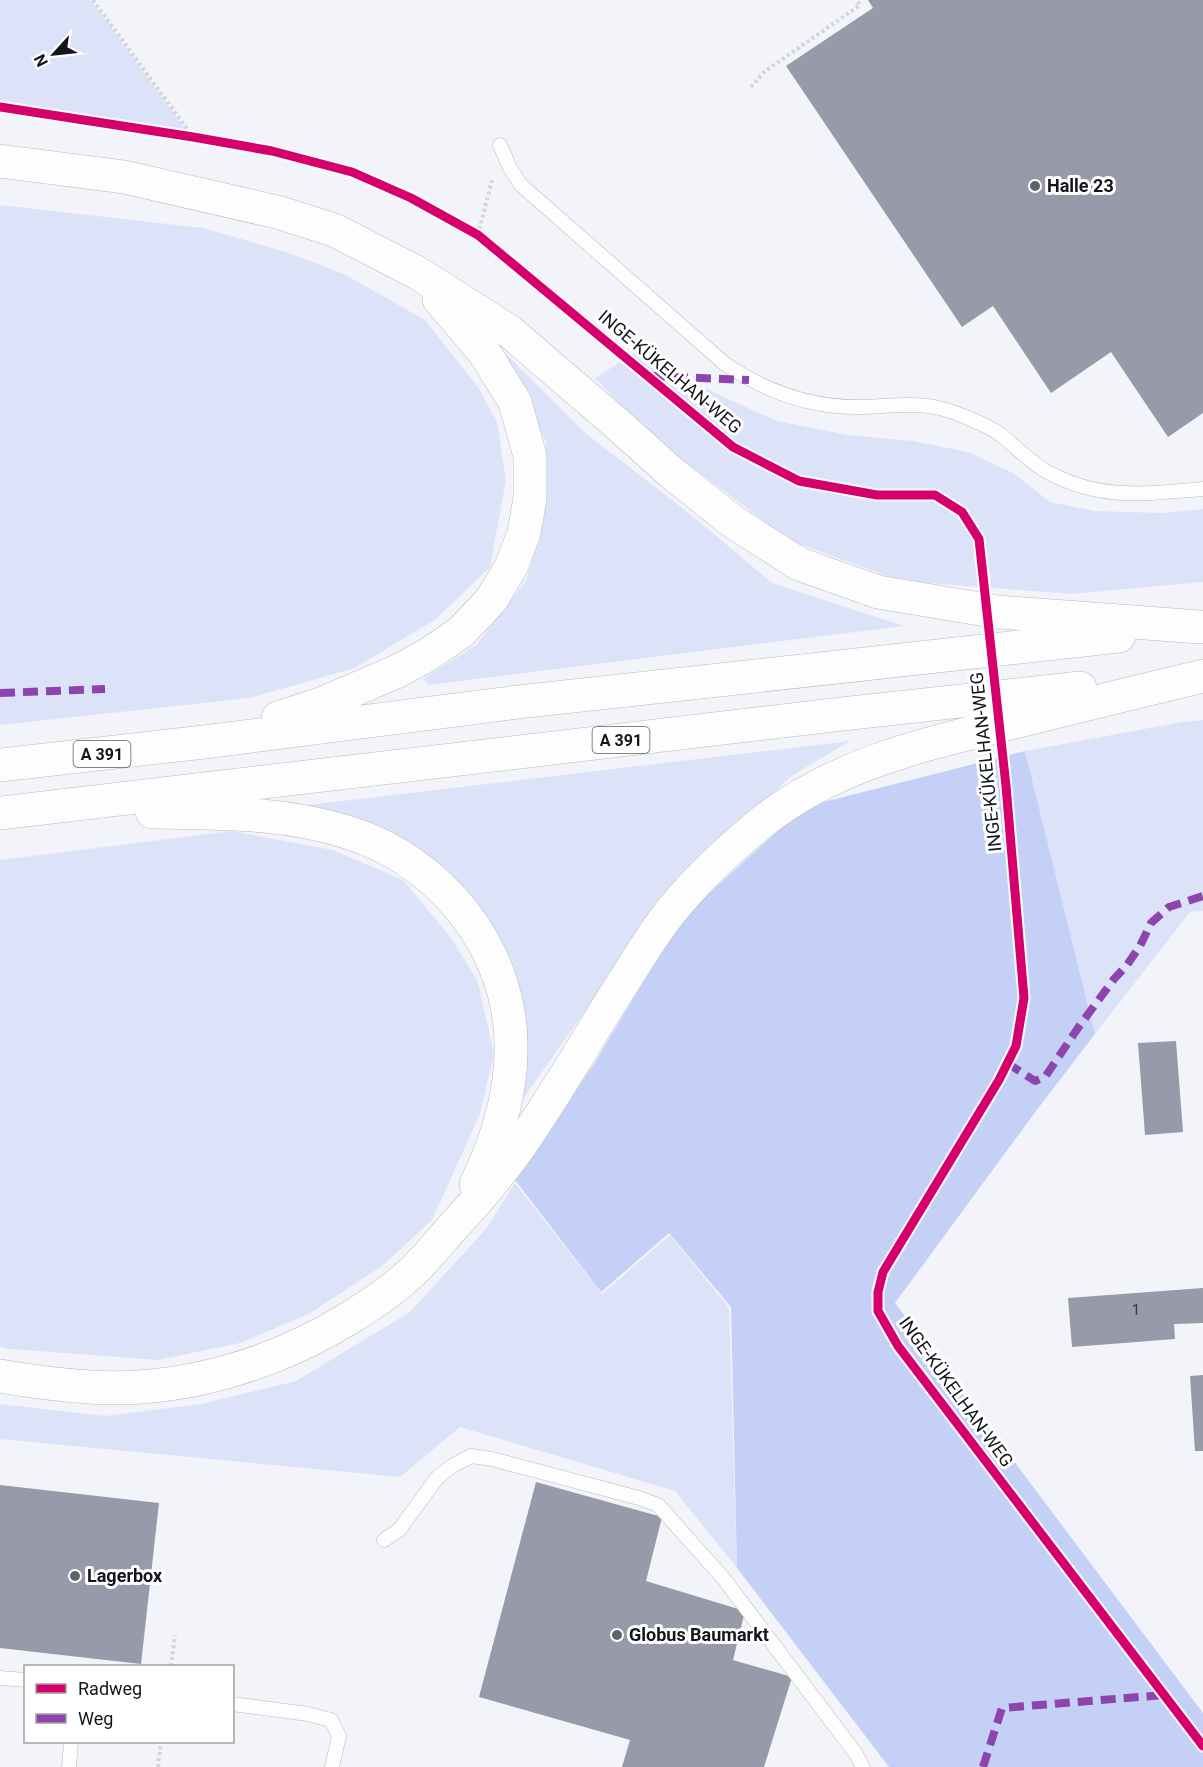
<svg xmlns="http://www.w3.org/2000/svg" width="1203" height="1767" font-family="Roboto,sans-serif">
  <rect width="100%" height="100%" fill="#f2f4fa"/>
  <!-- green -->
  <path fill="#dce3f9" d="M 0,0 L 91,0 L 188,133 L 0,100 Z
    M 0,205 L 203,228 L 286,252 L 344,274 L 425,320 L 478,387 L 497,422 L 506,480 L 490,567 L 436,619 L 355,668 L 250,698 L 0,725 Z
    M 499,347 L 584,432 L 690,514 L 772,583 L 904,626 L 428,685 L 423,679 L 476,645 L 526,581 L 545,513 L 546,442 Z
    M 636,352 L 719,395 L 777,421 L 848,435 L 913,441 L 968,452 L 1013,473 L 1050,502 L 1095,511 L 1164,513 L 1203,509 L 1203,582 L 1071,594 L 901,581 L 791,541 L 655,440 L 595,378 Z
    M 1203,720 L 1203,911 L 1190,912 L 1095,1034 L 1025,751 L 1182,722 Z
    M 850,741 L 790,777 L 662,902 L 518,1106 L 524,1035 L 452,881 L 308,805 Z
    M 232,831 L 333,850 L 403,880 L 452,939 L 478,982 L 494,1054 L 480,1114 L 432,1220 L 382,1266 L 309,1314 L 240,1343 L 158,1360 L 11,1349 L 0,1347 L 0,860 Z
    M 515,1183 L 602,1294 L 670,1235 L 729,1308 L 737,1568 L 675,1491 L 460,1427 L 400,1477 L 0,1439 L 0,1404 L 105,1416 L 201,1404 L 296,1381 L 410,1312 L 486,1229 Z"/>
  <!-- forest -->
  <path fill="#c5d0f7" d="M 1025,751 L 1095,1034 L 1036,1111 L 895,1303 L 1203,1713 L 1203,1767 L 889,1767 L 737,1568 L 731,1307 L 669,1233 L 601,1292 L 515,1180 L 594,1064 L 681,919 L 804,807 Z"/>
  <!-- building -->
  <path fill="#979aa8" d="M 868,0 L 1203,0 L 1203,413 L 1168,437 L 1111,352 L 1051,393 L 993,306 L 962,327 L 786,66 L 873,8 Z
    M 1176,1041 L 1183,1132 L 1145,1135 L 1138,1043 Z
    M 1203,1288 L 1203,1323 L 1174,1324 L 1175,1339 L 1072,1347 L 1068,1298 Z
    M 1203,1375 L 1203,1451 L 1195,1451 L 1190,1376 Z
    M 536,1482 L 662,1517 L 646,1581 L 745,1611 L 733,1660 L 792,1677 L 764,1767 L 622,1767 L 630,1740 L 479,1697 Z
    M 0,1485 L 159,1503 L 141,1664 L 0,1648 Z"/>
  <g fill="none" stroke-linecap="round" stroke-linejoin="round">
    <defs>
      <path id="lane" d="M 500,145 L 510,168 L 521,185 L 725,364 C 765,391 807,407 857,407 C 884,407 911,402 939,408 C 953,411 990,426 1001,435 C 1015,446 1028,460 1044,470 C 1098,501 1144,494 1203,489
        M 384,1540 L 399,1530 L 437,1478 L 452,1466 L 471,1456 L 492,1459 L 639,1498 L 658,1505 L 724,1579 L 856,1754 L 863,1767
        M 0,1678 L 26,1680
        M 232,1704 L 308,1714 L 331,1720 L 339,1736 L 332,1767
        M 69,1767 L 71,1742"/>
      <path id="highway" d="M 0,161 L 124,177 L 277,212 L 334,230 L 416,272 L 509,331 L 615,422 L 673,474 L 732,521 L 799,564 L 878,592 L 998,612 L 1200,627
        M 278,718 L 321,704 L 398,671 L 429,654 L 461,632 L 492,599 L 511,567 L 524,533 L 530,498 L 530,456 L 515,402 L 484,352 L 439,299
        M 0,765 L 204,742 L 510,703 L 1119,636
        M 152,812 C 220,813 285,812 350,833 C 441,862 510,948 511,1044 C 512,1093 497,1141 476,1184
        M 0,813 L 842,714 L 1080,688
        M 0,1376 C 29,1381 59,1385 89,1387 C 180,1393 274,1365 351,1317 C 372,1304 393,1290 411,1273 C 425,1260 438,1244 451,1229 C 478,1200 504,1170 526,1137 C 558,1090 587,1040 617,992 C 632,969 646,945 662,923 C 689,886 726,852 761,823 C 834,764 926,744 1015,722 C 1078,706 1140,691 1203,676"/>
    </defs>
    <!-- lane casing -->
    <use href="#lane" stroke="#b8bac0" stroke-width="15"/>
    <!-- highway casing -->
    <use href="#highway" stroke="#b8bac0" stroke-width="34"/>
    <!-- path -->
    <path stroke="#d3d5d6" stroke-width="4" stroke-dasharray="3 3" stroke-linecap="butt" d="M 93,0 L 193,137
      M 751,87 L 764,72 L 860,5 L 857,0
      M 478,235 L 492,180
      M 171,1666 L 175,1635
      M 158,1767 L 161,1742"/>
    <!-- lane -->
    <use href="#lane" stroke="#fdfdfe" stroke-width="14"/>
    <!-- highway -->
    <use href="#highway" stroke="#fdfdfe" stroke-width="33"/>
    <!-- quiet -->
    <path stroke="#8e44ad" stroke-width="8" stroke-dasharray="15 8" stroke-linecap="butt" d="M 650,376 L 749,380
      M 0,693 L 105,689
      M 1007,1063 L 1035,1081 L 1045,1077 L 1080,1025 L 1114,979 L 1127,965 L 1140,946 L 1151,923 L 1169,907 L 1203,896
      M 983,1767 L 1002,1708 L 1164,1695"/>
    <defs>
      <path id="cycleway" d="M 0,107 L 193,137 L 272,151 L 352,172 L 411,198 L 478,235 L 733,447 L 799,481 L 877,495 L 935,495 L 962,512 L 979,539 L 1006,786 L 1024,998 L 1016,1046 L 999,1080 L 883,1272 L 878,1292 L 878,1311 L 898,1346 L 1203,1746"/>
    </defs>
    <!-- cycleway casing -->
    <use href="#cycleway" stroke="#fff" stroke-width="13"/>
    <!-- cycleway -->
    <use href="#cycleway" stroke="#d6006c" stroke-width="9"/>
  </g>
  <!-- markers -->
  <g fill="#616369" stroke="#fff" stroke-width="2">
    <circle cx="1035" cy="186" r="6"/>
    <circle cx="75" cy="1576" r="6"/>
    <circle cx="617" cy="1635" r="6"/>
  </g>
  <g text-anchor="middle" stroke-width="6" stroke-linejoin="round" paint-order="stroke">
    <!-- number labels -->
    <g font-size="15" fill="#34363e">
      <text x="1136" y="1315">1</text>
    </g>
    <!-- shield labels -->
    <g fill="#fff" stroke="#5a5b5f" stroke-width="1.5">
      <rect x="592.5" y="727" width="57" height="26" rx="4.5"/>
      <rect x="73.5" y="741" width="57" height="26" rx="4.5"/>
    </g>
    <g font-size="16" font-weight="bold" fill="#13151b">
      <text x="621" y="746">A 391</text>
      <text x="102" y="760">A 391</text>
    </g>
    <!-- poi labels -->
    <g font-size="18" font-weight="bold" fill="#13151b" stroke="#fff" text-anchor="start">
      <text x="1047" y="192">Halle 23</text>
      <text x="87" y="1582">Lagerbox</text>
      <text x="629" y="1641">Globus Baumarkt</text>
    </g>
    <!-- street labels -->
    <g font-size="18" fill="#13151b" stroke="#fff">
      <text transform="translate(670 372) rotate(40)" y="6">INGE-KÜKELHAN-WEG</text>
      <text transform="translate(986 762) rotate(-96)" y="6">INGE-KÜKELHAN-WEG</text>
      <text transform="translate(956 1392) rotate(54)" y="6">INGE-KÜKELHAN-WEG</text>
    </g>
  </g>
  <!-- legend -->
  <rect x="24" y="1665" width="210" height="78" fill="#ffffff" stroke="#a1a1a4" stroke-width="1.5"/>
  <rect x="36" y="1684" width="30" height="9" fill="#d6006c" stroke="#a1a1a4" stroke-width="1.5"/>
  <text x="78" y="1695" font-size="18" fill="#13151b">Radweg</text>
  <rect x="36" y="1714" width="30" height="9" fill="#8e44ad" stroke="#a1a1a4" stroke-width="1.5"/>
  <text x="78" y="1725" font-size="18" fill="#13151b">Weg</text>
  <!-- north arrow -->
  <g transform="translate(54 54) rotate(243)" stroke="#ffffff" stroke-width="4.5" paint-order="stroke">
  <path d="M0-4.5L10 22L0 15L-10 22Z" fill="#13151b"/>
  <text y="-9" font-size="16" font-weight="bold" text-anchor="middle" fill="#13151b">N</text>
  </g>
</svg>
